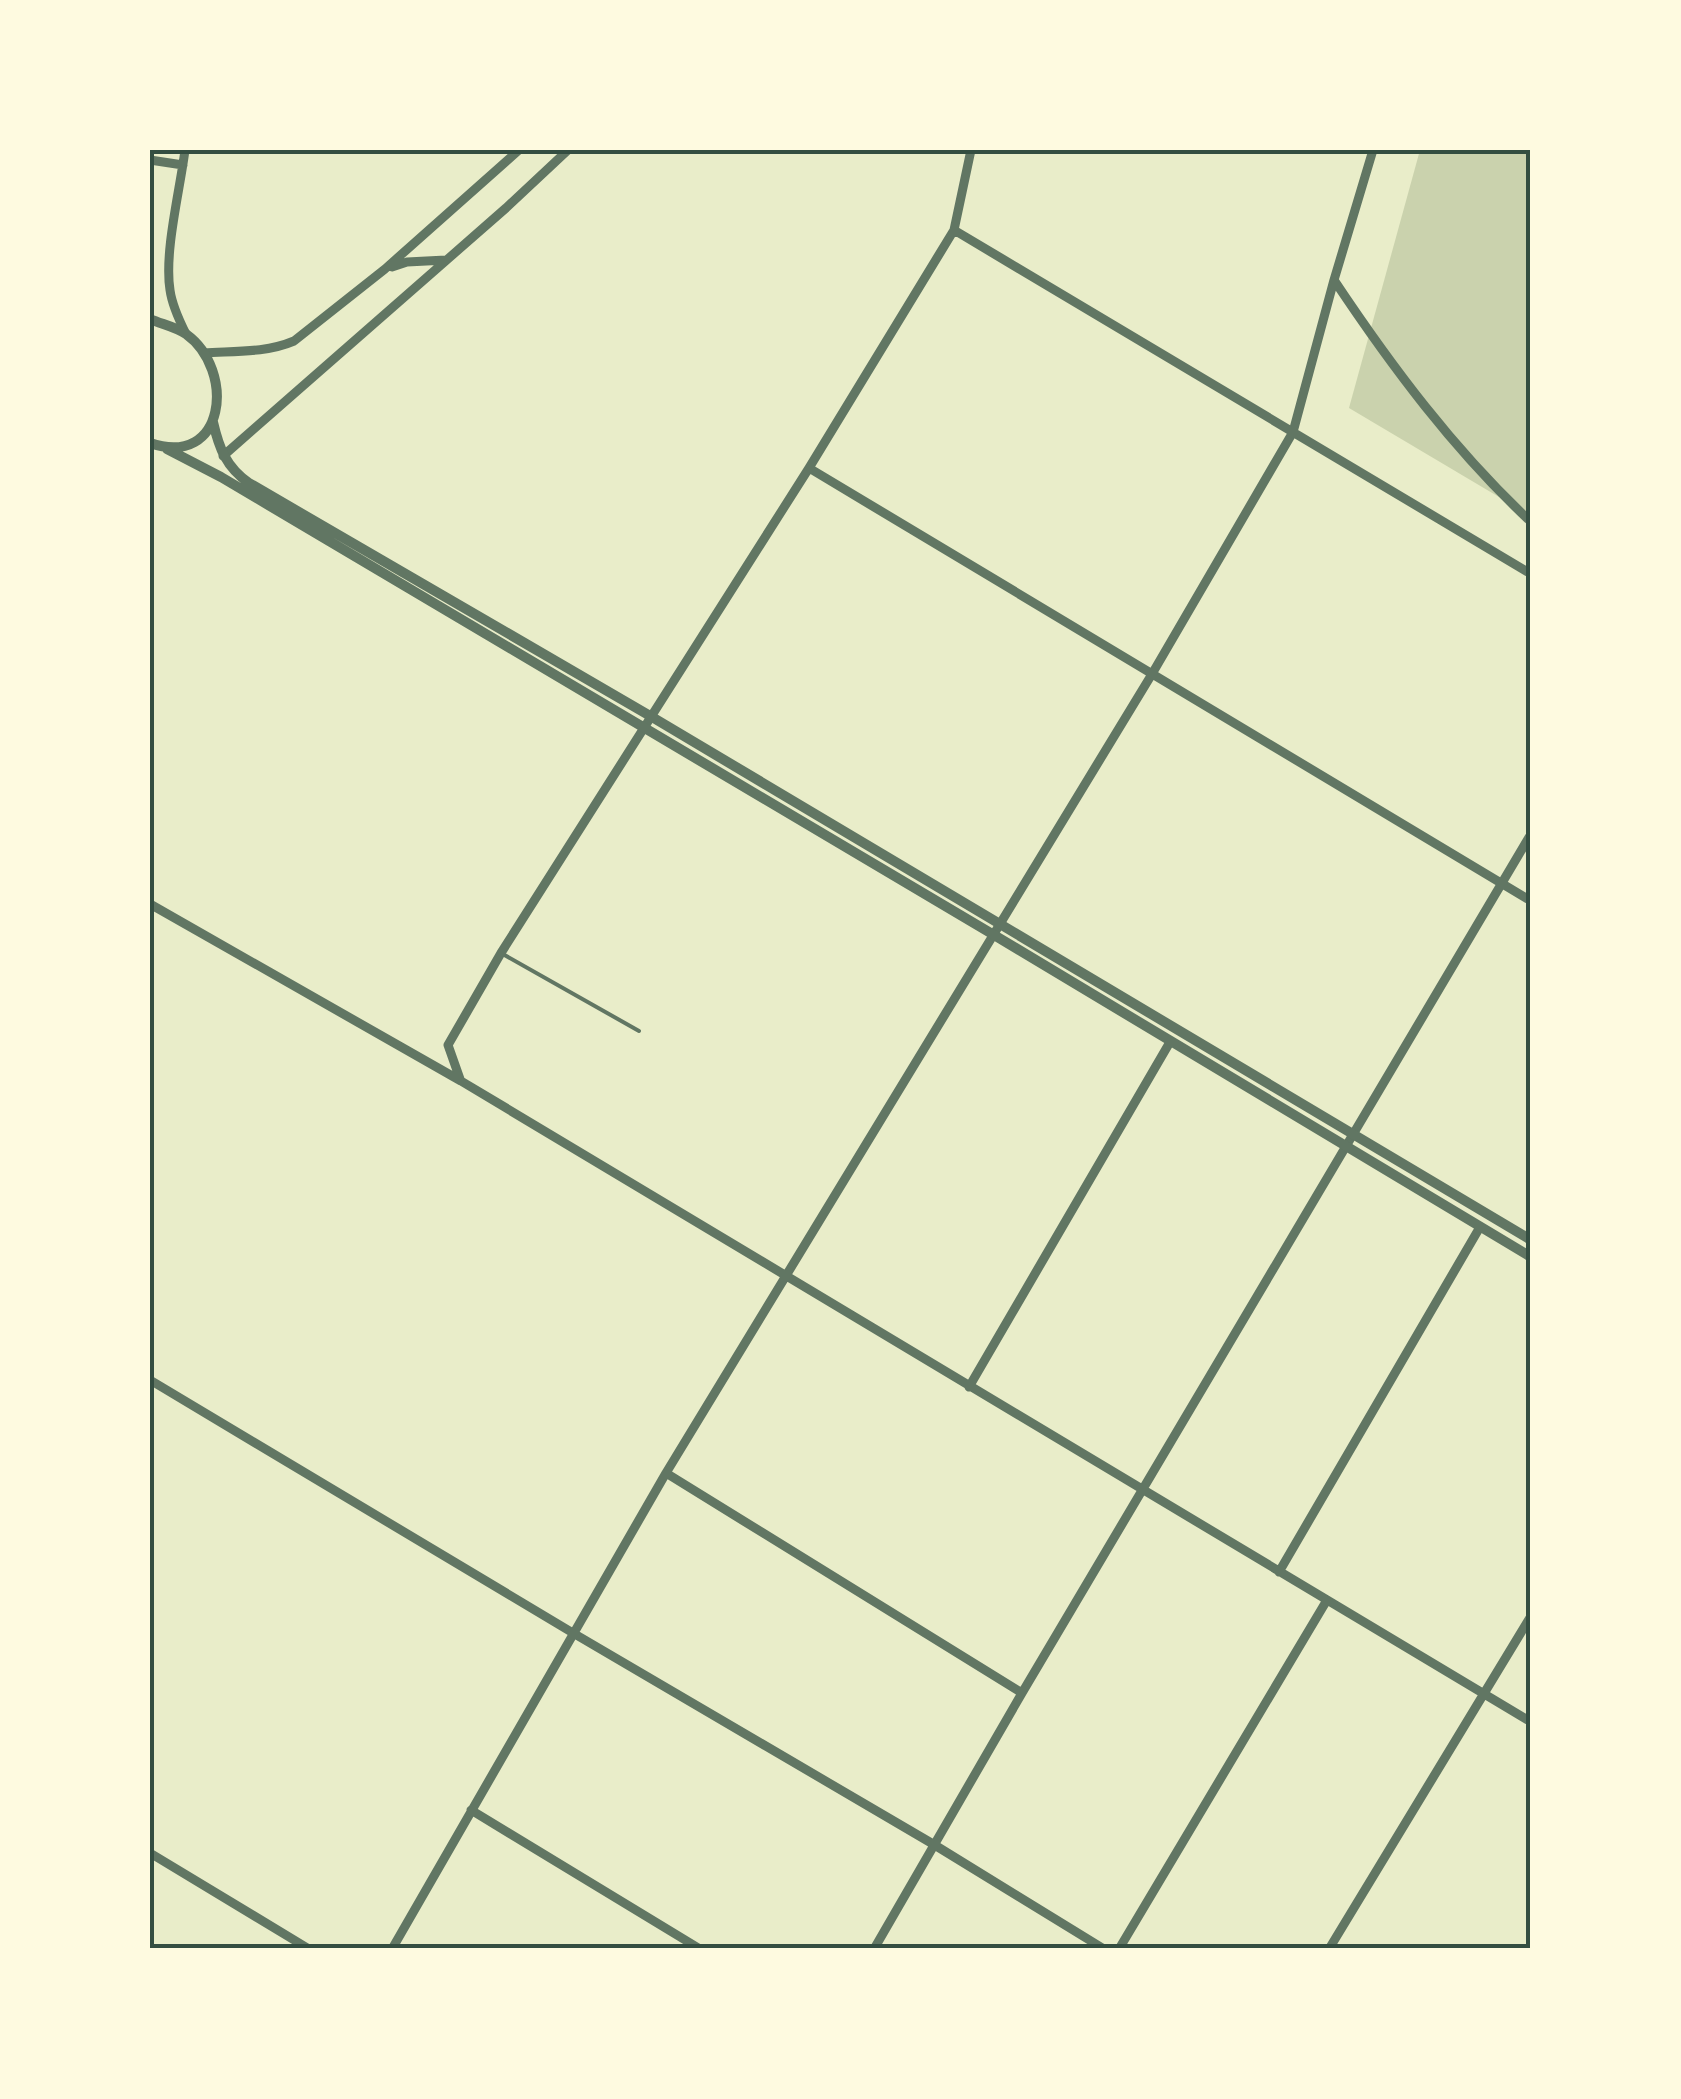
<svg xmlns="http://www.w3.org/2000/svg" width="1681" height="2099" font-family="Georgia,serif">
  <rect width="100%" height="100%" fill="#e9edc9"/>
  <!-- green -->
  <path fill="#cad2ad" d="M 1420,150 L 1531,150 L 1531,516 L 1349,408 Z"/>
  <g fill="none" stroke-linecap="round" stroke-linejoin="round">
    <!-- service -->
    <path stroke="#617663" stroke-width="4" d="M 501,953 L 639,1031"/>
    <!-- minor -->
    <path stroke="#617663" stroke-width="9" d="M 185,150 C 180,190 164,252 170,290 C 172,305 179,320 186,334
      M 150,160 L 183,165
      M 954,230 L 1531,574
      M 392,267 L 407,262 L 446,260
      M 1334,280 C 1392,367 1454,450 1531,522
      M 204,353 C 234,351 266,353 294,341 L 385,269 L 519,150
      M 223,456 L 506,208 L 568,150
      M 809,468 L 1531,901
      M 150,904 L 461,1081 L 1531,1722
      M 460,1079 L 448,1045 L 501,953 L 809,468 L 954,230 L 971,150
      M 150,1380 L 573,1633 L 933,1844 L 1104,1949
      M 969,1387 L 1170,1042
      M 666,1473 L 1022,1693
      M 1279,1572 L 1480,1227
      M 471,1810 L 700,1949
      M 150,1853 L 309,1949
      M 392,1949 L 666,1473 L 1152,674 L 1293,432 L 1334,280 L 1373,150
      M 874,1949 L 1022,1693 L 1531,834
      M 1119,1949 L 1327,1600
      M 1329,1949 L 1531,1616"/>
    <!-- tertiary -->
    <path stroke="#617663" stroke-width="10" d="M 150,319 C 161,324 176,327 186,334 C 236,370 226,469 150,443
      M 213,422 C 219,448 226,467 249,483 L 652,717 L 1531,1240
      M 167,449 L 221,477 L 994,935 L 1531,1257"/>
  </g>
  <!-- border -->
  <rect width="1681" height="2099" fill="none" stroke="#fefae0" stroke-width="305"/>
  <rect x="152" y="152" width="1376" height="1794" fill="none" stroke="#344e41" stroke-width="4"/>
</svg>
